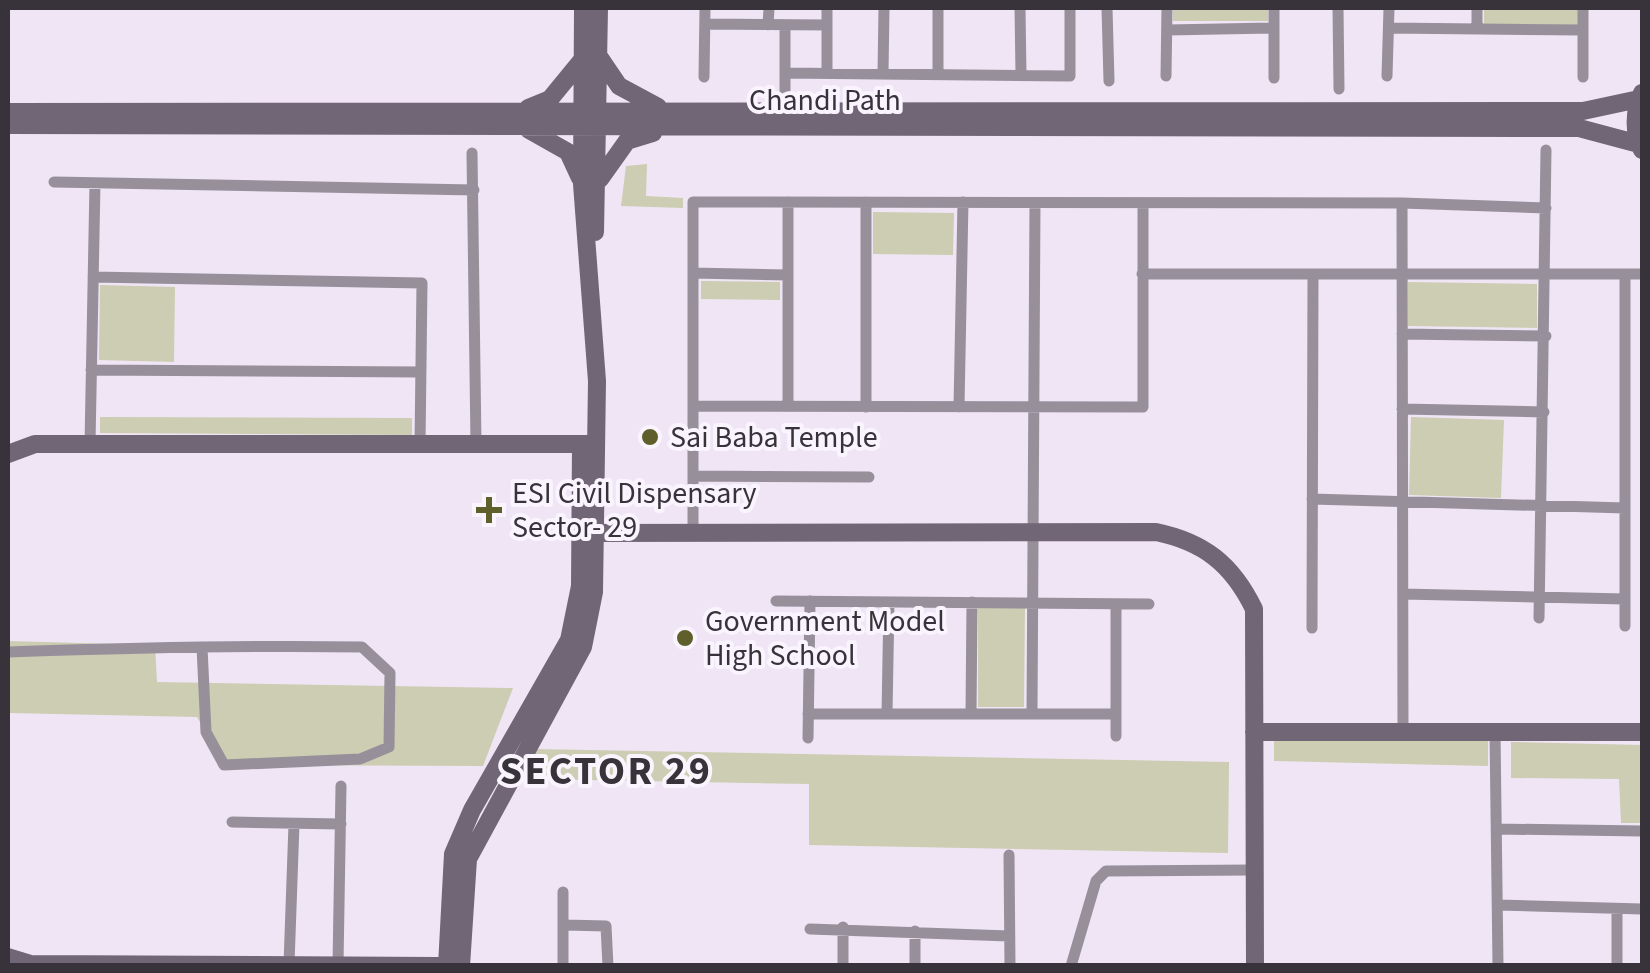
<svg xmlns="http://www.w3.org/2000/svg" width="1650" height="973" font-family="'Source Sans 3',sans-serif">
  <rect width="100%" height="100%" fill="#f0e5f5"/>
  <!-- green -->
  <path fill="#cccdb2" d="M 1173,8 L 1268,8 L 1268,21 L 1173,21 Z
    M 1484,8 L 1579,8 L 1579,27 L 1484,27 Z
    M 647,164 L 646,196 L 683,198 L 683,208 L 621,206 L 626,166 Z
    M 873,212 L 954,213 L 953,255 L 873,254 Z
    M 701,281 L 780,282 L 780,300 L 701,299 Z
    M 1408,282 L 1537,284 L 1537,328 L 1408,326 Z
    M 100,285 L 175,287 L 174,362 L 99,360 Z
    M 100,417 L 412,418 L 412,435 L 100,433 Z
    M 1411,417 L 1504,420 L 1501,498 L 1409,495 Z
    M 978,606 L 1025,607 L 1024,707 L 978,707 Z
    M 8,641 L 155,645 L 157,682 L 513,688 L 483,766 L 224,765 L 197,717 L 8,713 Z
    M 1274,738 L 1488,740 L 1488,766 L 1274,761 Z
    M 1511,742 L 1642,745 L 1642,823 L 1621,823 L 1619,779 L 1511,778 Z
    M 534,749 L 1229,762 L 1228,853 L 809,845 L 809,784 L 534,779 Z"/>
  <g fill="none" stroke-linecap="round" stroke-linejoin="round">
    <!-- street -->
    <path stroke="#97909b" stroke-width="11" d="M 827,8 L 827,72
      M 938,8 L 938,74
      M 1020,8 L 1021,75
      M 1107,8 L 1109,81
      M 1338,8 L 1339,89
      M 705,24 L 827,25
      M 768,25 L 769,8
      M 1389,28 L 1583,30
      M 1477,29 L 1477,8
      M 1167,30 L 1274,28
      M 785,73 L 1070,76 L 1070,8
      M 883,73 L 884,8
      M 1166,76 L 1167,8
      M 1387,76 L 1389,8
      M 704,77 L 705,8
      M 1583,77 L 1583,8
      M 1274,78 L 1274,8
      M 785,112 L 785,25
      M 472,153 L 476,444
      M 54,182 L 474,190
      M 1402,203 L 1403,732
      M 693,273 L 787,275
      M 1142,274 L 1642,274
      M 1625,274 L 1625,626
      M 93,277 L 422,283 L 420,444
      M 1402,334 L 1546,336
      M 91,370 L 421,372
      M 693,406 L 1143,407 L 1143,203
      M 788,406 L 788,202
      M 866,407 L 866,202
      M 959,407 L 963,202
      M 1402,409 L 1544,412
      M 90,444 L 95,183
      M 693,476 L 869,477
      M 1312,499 L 1625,508
      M 693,533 L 693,202 L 1402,203 L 1546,208
      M 1403,594 L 1625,599
      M 776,601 L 1149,604
      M 1539,618 L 1546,150
      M 1312,628 L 1313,274
      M 8,652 C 126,648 244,645 362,647 L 390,673 L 389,747 L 360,759 L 224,765 L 206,732 L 202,647
      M 808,714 L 1115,714
      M 887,714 L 889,602
      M 971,714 L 972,602
      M 1032,714 L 1035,203
      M 1495,732 L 1498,966
      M 1116,736 L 1116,604
      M 808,738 L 810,601
      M 232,822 L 341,824
      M 1497,829 L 1642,831
      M 1009,855 L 1010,966
      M 563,892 L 563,966
      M 1498,905 L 1642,909
      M 565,925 L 606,926 L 608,966
      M 810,929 L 1009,936
      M 915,931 L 915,966
      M 289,964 L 294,824
      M 338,964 L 341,786
      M 843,966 L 843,927
      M 1071,966 L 1096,881 L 1106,871 L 1254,870
      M 1617,966 L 1617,909"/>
    <!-- secondary -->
    <path stroke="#706675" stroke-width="18" d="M 600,58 L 619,86 L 658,107
      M 528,108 L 550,99 L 582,60
      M 8,112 L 1583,111 L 1639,99
      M 8,125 L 1579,128 L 1639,144
      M 529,130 L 568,152 L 580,178
      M 1642,150 C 1633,132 1634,111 1642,93
      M 600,179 L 627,141 L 653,133
      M 595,232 L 599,8
      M 8,454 L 35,444 L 596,444
      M 581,533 L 1156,532 C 1204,542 1232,564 1254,609 L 1255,966
      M 1254,732 L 1642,732
      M 8,957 L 31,964 L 438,966
      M 447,966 L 453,854 L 472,810 L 569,640 L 580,586 L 581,444
      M 461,966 L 468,859 L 583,647 L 594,592 L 597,381 L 582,184 L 583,8"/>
  </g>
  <!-- markers -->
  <g fill="#5f5f2c" stroke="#faf4fe" stroke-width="4">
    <circle cx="650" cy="437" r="10"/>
    <path d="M484 495h10v10h10v10h-10v10h-10v-10h-10v-10h10z"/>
    <circle cx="685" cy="638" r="10"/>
  </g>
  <g text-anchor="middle" stroke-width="8" stroke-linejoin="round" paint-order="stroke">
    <!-- street labels -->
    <g font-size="30" fill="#38333a" stroke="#faf4fe">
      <text x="825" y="110">Chandi Path</text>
    </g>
    <!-- poi labels -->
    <g font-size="30" fill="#38333a" stroke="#faf4fe" text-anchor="start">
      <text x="670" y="447">Sai Baba Temple</text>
      <text x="512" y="503">ESI Civil Dispensary<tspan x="512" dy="34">Sector- 29</tspan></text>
      <text x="705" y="631">Government Model<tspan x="705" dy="34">High School</tspan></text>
    </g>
    <!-- district labels -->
    <g font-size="40" font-weight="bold" letter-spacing="2.5" fill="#38333a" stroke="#faf4fe">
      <text x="606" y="784">SECTOR 29</text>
    </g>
  </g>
  <!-- border -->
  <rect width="1650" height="973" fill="none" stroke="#38333a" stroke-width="20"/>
</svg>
